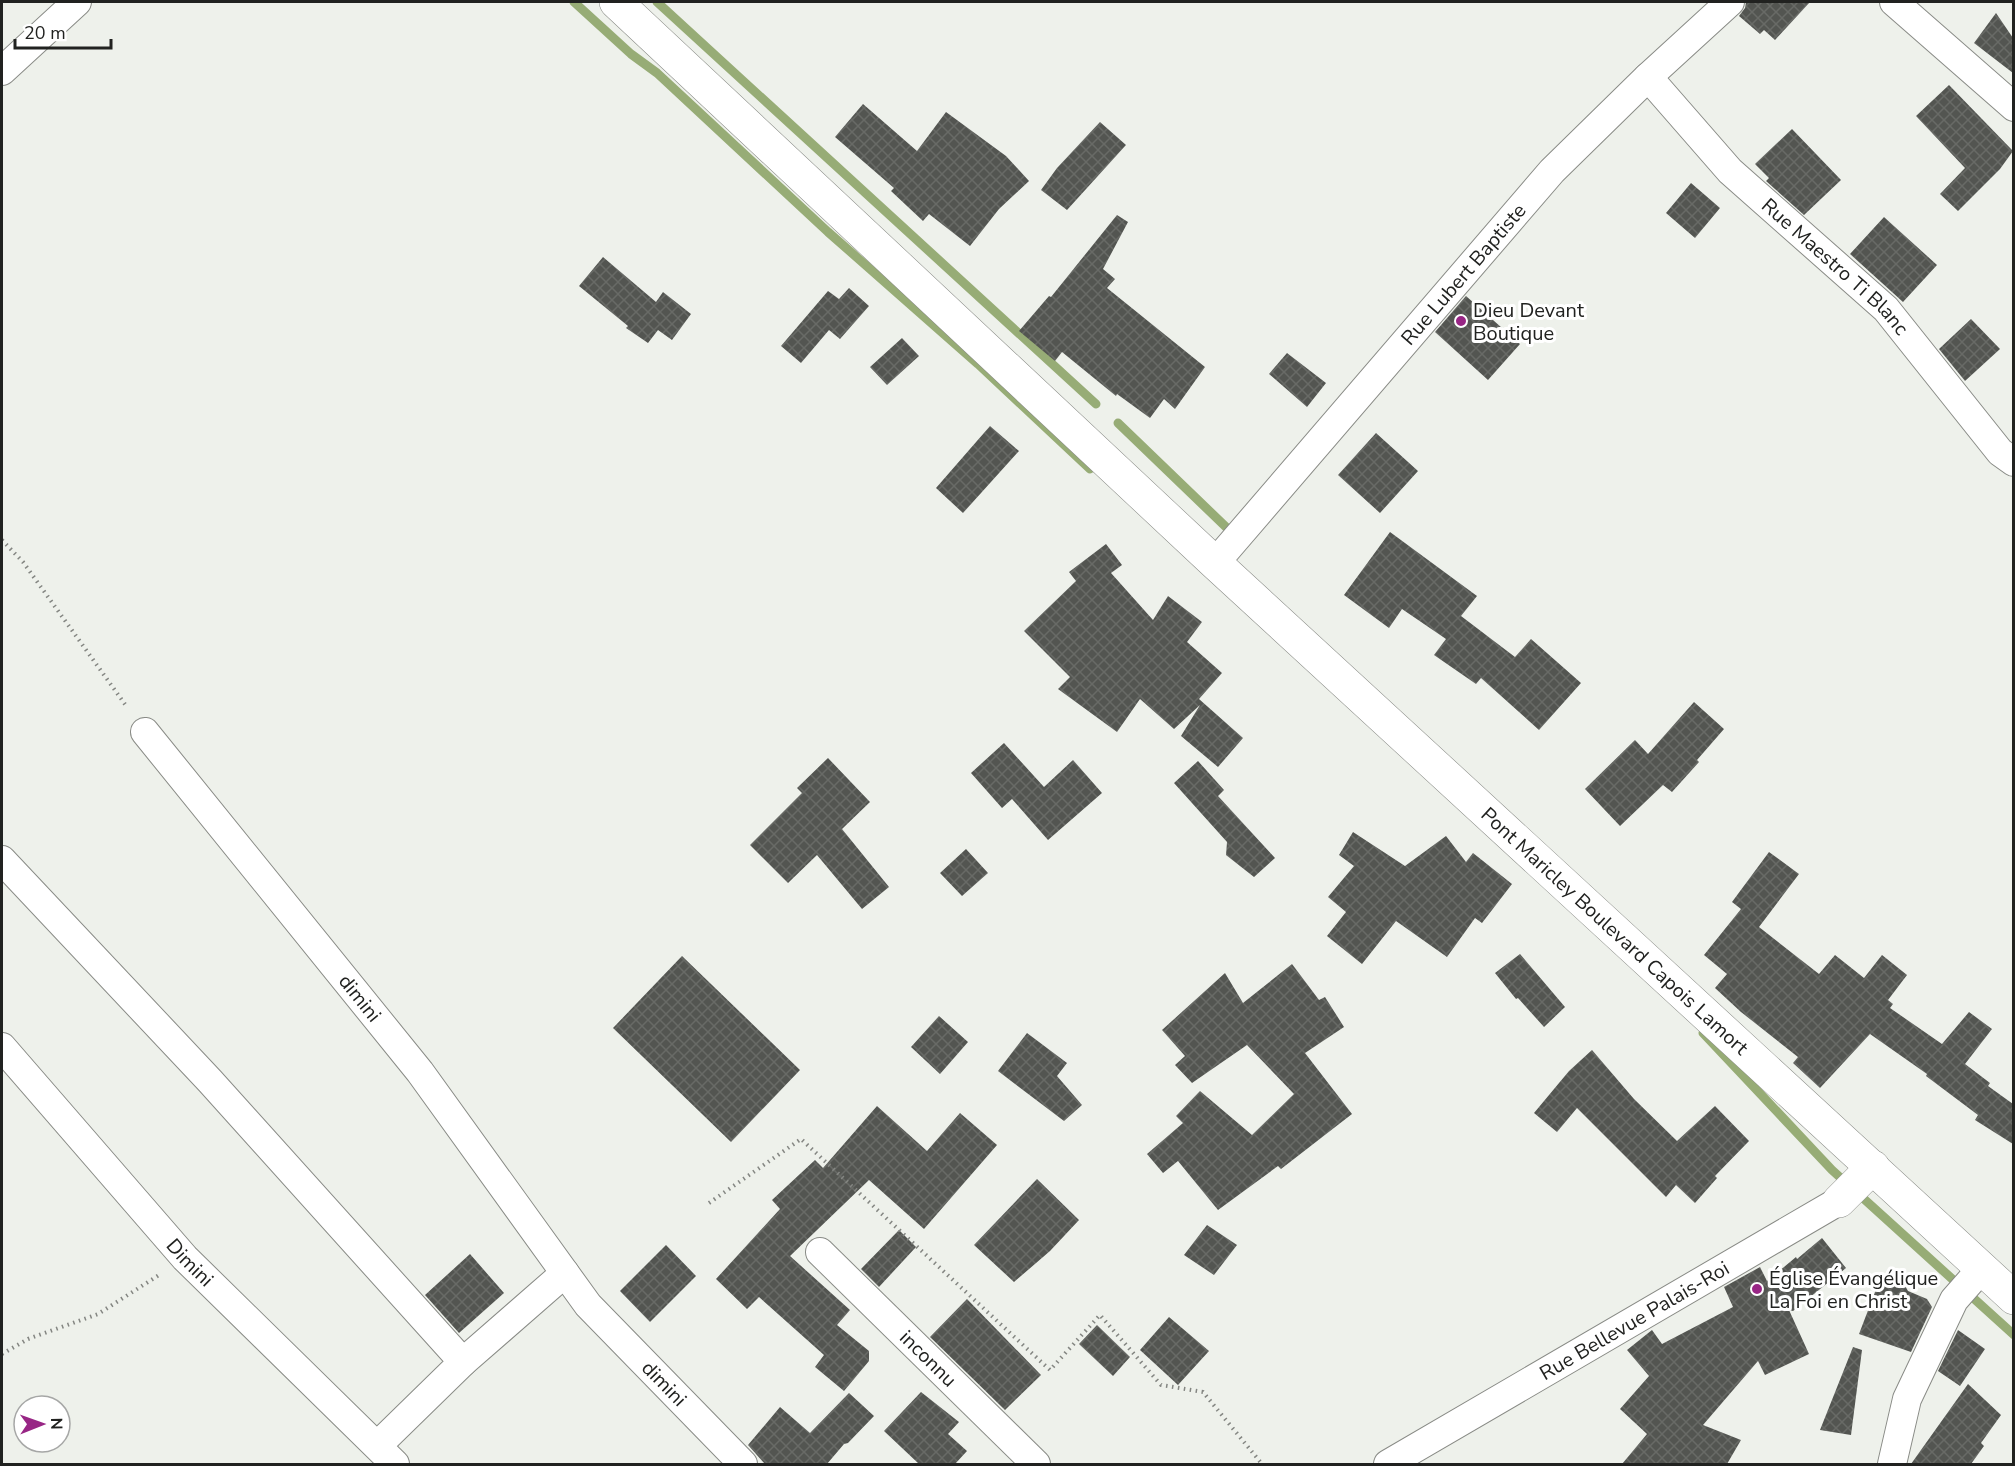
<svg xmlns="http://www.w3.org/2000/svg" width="2015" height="1466" font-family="'Nunito Sans',sans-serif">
  <defs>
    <pattern id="building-cross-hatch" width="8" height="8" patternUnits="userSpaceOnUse" patternTransform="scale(1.5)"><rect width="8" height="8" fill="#535551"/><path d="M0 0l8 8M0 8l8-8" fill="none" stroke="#686a66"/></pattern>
  </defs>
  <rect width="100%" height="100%" fill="#eef1eb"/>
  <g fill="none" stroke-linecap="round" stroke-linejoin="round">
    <!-- stream -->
    <path stroke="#97ac76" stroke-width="9" d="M 574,2 L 631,54 L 657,73 L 828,232 L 978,364 L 1090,469
      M 657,2 L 1096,404
      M 1118,423 L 1227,528
      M 1703,1033 L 1832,1170 L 2014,1335"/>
  </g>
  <!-- building -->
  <path fill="url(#building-cross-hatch)" d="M 1746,2 L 1810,2 L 1775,40 L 1764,30 L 1760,34 L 1739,16 L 1745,8 Z
    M 1996,13 L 2013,38 L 2013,73 L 1974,43 Z
    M 1949,85 L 2013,151 L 2000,169 L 1958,211 L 1940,194 L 1965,168 L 1916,116 Z
    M 863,104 L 917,151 L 946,112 L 1006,156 L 1029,181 L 999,209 L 970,246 L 929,214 L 923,221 L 891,191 L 894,188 L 835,137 Z
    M 1100,122 L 1126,145 L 1067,210 L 1041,190 L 1057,168 Z
    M 1792,129 L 1841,180 L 1804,215 L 1766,181 L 1769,178 L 1755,164 Z
    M 1691,183 L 1720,208 L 1695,238 L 1666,213 Z
    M 1117,215 L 1128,222 L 1103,269 L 1115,279 L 1107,288 L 1205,367 L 1175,409 L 1164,399 L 1150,418 L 1117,394 L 1116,396 L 1062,352 L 1055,361 L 1019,331 L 1049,296 L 1051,297 Z
    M 1884,217 L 1937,265 L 1903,302 L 1850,254 Z
    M 603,257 L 656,302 L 663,292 L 691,314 L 672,340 L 658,330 L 648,343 L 626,328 L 628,326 L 579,286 Z
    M 849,288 L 869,306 L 840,339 L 829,330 L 801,363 L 781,346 L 828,291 L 839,299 Z
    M 1466,296 L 1520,344 L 1488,380 L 1435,332 Z
    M 1971,319 L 2000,349 L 1965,381 L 1939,349 Z
    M 902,338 L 919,356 L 887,385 L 870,367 Z
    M 1287,353 L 1326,383 L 1307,407 L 1269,374 Z
    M 990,426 L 1019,451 L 963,513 L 936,488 Z
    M 1376,433 L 1418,471 L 1380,513 L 1338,475 Z
    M 1390,532 L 1477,596 L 1461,616 L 1515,657 L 1531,639 L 1581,683 L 1539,730 L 1481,678 L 1476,684 L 1434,655 L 1446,639 L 1402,609 L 1389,628 L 1344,595 Z
    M 1106,544 L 1122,565 L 1111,573 L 1153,620 L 1168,596 L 1202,622 L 1187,642 L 1222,673 L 1199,699 L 1243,738 L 1218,767 L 1181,736 L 1200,705 L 1174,729 L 1140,699 L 1117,732 L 1058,689 L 1070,677 L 1024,631 L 1076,581 L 1069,572 Z
    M 1694,702 L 1724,729 L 1697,760 L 1699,762 L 1672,792 L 1663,785 L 1620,826 L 1585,789 L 1635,740 L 1648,754 Z
    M 1004,743 L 1044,787 L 1073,760 L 1102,793 L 1048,840 L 1012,799 L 1002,808 L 971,773 Z
    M 828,758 L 870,802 L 842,829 L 889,887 L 862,909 L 817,855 L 788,883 L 750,845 L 802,793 L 797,788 Z
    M 1198,761 L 1224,790 L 1218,796 L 1275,858 L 1254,877 L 1226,855 L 1227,842 L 1174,783 Z
    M 1353,832 L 1405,866 L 1446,836 L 1466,862 L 1473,853 L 1512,884 L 1482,923 L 1475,918 L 1447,957 L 1396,921 L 1362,964 L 1327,936 L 1346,912 L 1328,897 L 1354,866 L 1339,855 Z
    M 966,849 L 988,873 L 962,896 L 940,873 Z
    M 1769,852 L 1799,874 L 1759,927 L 1819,974 L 1835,955 L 1864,978 L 1882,955 L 1907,975 L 1888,1000 L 1893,1004 L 1890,1008 L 1942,1044 L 1969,1012 L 1992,1029 L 1965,1064 L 1990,1083 L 1988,1086 L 2013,1104 L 2013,1144 L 1975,1120 L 1978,1115 L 1926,1076 L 1927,1074 L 1870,1034 L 1820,1088 L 1793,1063 L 1798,1057 L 1741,1012 L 1715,988 L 1727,974 L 1704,955 L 1741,909 L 1732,902 Z
    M 1520,954 L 1565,1007 L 1544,1027 L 1518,998 L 1516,999 L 1495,973 Z
    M 682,956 L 800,1070 L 731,1142 L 613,1028 Z
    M 1292,964 L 1319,1000 L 1325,997 L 1344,1027 L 1305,1053 L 1352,1114 L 1281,1169 L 1278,1166 L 1218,1210 L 1178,1161 L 1163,1173 L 1147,1154 L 1183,1123 L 1176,1116 L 1200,1091 L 1252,1135 L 1294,1094 L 1247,1045 L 1192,1083 L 1175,1065 L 1185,1056 L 1162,1030 L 1225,973 L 1243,1003 Z
    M 939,1016 L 968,1042 L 940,1074 L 911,1047 Z
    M 1027,1033 L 1067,1063 L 1057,1076 L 1082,1105 L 1064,1121 L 998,1071 Z
    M 1592,1050 L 1634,1099 L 1677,1141 L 1715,1106 L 1749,1141 L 1715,1176 L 1717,1178 L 1695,1203 L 1676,1185 L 1666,1197 L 1577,1108 L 1557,1132 L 1534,1113 L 1569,1071 Z
    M 877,1106 L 927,1151 L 960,1113 L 997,1145 L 924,1229 L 869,1180 L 790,1256 L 850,1310 L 837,1325 L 869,1351 L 869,1361 L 844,1391 L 815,1367 L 824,1355 L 759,1297 L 747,1309 L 716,1279 L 780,1209 L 772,1200 L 815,1160 L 823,1168 Z
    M 1037,1179 L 1079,1220 L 1050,1251 L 1014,1282 L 974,1245 Z
    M 1207,1225 L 1237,1245 L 1214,1275 L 1184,1255 Z
    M 899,1230 L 916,1247 L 879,1287 L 861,1269 Z
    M 1822,1238 L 1846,1268 L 1793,1311 L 1789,1310 L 1809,1354 L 1765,1375 L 1758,1361 L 1703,1425 L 1741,1440 L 1727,1464 L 1622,1464 L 1647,1434 L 1620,1409 L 1649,1376 L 1627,1350 L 1652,1330 L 1662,1344 L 1733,1307 L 1724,1287 L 1760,1267 L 1767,1281 L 1796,1257 L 1797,1259 Z
    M 666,1245 L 696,1276 L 650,1322 L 620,1291 Z
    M 470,1254 L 504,1293 L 459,1333 L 425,1295 Z
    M 1880,1279 L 1891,1279 L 1904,1284 L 1908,1291 L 1927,1299 L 1932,1307 L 1911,1352 L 1859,1334 Z
    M 967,1299 L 1041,1375 L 1005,1410 L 930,1337 Z
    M 1169,1317 L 1209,1351 L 1178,1385 L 1140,1350 Z
    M 1097,1325 L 1130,1357 L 1113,1376 L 1079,1344 Z
    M 1958,1330 L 1985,1349 L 1960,1386 L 1938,1371 Z
    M 1853,1347 L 1862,1350 L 1851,1435 L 1820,1430 Z
    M 1968,1384 L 2001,1415 L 1981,1443 L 1984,1446 L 1971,1464 L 1911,1464 Z
    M 921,1392 L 959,1422 L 948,1434 L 967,1451 L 955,1464 L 919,1464 L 884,1431 Z
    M 849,1393 L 874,1416 L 848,1443 L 844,1444 L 827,1464 L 765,1464 L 748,1445 L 780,1407 L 810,1433 Z"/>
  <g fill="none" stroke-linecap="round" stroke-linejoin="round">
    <defs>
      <g id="street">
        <path d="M 1894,2 L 2014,107"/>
        <path d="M 2,71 L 77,2"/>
        <path id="s1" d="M 1648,77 L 1730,171 L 1886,309 L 2000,452 L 2014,462"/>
        <path id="s2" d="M 1215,563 L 1552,171 L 1648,77 L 1730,2"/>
        <path id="s3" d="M 145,732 L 420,1072 L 588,1305 L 743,1464"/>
        <path d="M 2,860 L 210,1081 L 463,1362 L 378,1445"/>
        <path id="s4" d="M 2,1047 L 185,1258 L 395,1464"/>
        <path id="s5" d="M 820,1252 L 1036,1464"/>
        <path d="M 463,1362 L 565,1273"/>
        <path id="s6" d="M 1388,1464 L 1839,1201"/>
        <path d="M 1892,1464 L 1907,1399 L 1954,1300 L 1982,1268"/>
      </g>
      <g id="secondary">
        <path id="s7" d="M 616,2 L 1215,563 L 2014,1298"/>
        <path d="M 1839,1201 L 1873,1167"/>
      </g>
    </defs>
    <!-- street casing -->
    <use href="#street" stroke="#898b86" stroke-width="30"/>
    <!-- secondary casing -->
    <use href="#secondary" stroke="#898b86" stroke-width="34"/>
    <!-- path -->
    <path stroke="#848682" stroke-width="4" stroke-dasharray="1.5 4.5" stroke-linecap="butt" d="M 2,540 L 23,562 L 127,707
      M 709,1203 L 801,1139 L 1050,1370 L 1100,1315 L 1161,1385 L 1203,1392 L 1262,1464
      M 2,1354 L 28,1339 L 98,1314 L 159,1275"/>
    <!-- street -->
    <use href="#street" stroke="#fff" stroke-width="28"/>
    <!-- secondary -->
    <use href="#secondary" stroke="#fff" stroke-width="33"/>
  </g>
  <!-- markers -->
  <g fill="#982685" stroke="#fff" stroke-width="2">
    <circle cx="1461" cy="321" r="6"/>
    <circle cx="1757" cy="1289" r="6"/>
  </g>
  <g text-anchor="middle" stroke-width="6" stroke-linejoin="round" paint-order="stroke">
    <!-- street labels -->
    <g font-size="20" fill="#212220" stroke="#fff">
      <text dy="7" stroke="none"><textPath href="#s1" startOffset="267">Rue Maestro Ti Blanc</textPath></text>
      <text dy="7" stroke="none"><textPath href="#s2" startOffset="381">Rue Lubert Baptiste</textPath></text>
      <text dy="7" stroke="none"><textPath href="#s7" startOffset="1364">Pont Maricley Boulevard Capois Lamort</textPath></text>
      <text dy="7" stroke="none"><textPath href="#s3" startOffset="342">dimini</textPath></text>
      <text dy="7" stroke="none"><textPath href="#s4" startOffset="286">Dimini</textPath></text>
      <text dy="7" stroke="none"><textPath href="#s6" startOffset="285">Rue Bellevue Palais-Roi</textPath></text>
      <text dy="7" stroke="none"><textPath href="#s5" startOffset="152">inconnu</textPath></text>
      <text dy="7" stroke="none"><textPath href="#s3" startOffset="834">dimini</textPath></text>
    </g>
    <!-- poi labels -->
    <g font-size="20" fill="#212220" stroke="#fff" text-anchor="start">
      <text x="1473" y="317">Dieu Devant<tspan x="1473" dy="23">Boutique</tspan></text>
      <text x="1769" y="1285">Église Évangélique<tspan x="1769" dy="23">La Foi en Christ</tspan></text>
    </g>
  </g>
  <!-- border -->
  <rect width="2015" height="1466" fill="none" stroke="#212220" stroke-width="6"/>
  <!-- north arrow -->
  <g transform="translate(42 1424) rotate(89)"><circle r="28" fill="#ffffff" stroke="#a6a7a6" stroke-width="1.5"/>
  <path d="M0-4.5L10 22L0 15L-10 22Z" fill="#982685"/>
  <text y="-9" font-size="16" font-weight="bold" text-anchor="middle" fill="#212220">N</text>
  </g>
  <!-- scale -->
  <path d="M15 39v9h96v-9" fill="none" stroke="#212220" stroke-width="3"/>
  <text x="24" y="39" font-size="18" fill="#212220" stroke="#ffffff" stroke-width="4.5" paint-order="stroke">20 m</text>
</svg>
